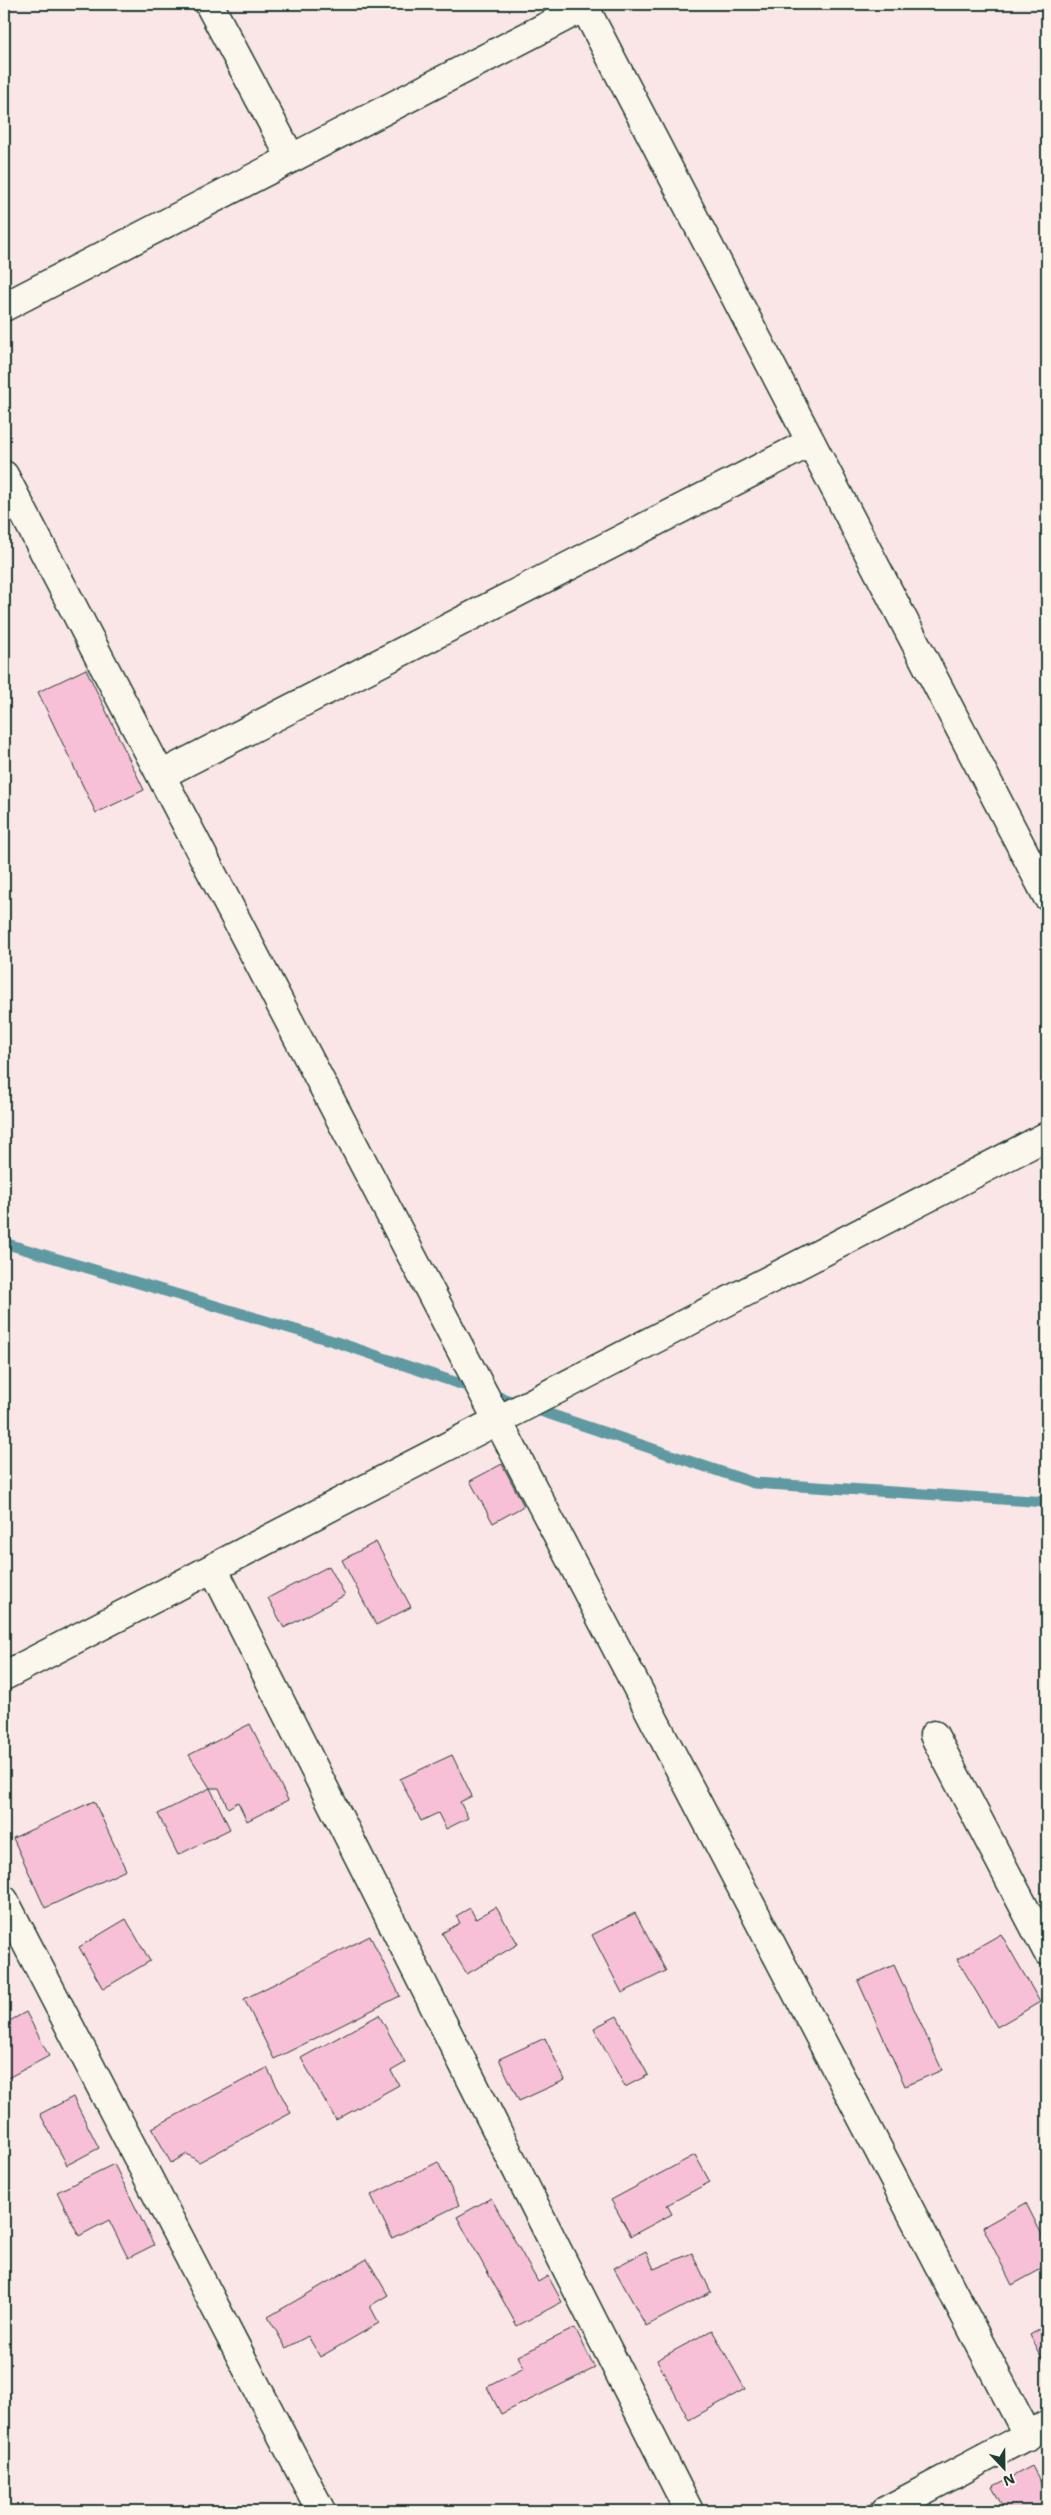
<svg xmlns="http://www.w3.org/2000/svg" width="1051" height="2515" font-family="'Shantell Sans',sans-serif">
  <rect width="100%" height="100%" fill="#fae6e6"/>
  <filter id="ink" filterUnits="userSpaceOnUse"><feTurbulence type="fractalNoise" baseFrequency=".02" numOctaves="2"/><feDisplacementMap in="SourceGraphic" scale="10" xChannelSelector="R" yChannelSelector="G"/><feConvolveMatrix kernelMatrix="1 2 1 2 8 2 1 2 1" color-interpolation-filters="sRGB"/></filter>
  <g filter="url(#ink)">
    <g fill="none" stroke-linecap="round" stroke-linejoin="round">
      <!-- stream -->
      <path stroke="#5f99a1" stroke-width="11" d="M 4,1243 L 333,1341 L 754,1483 L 1047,1502"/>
    </g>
    <!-- building -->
    <path fill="#f8c0d7" stroke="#1f3d34" d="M 86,669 L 144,790 L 96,813 L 38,692 Z
      M 502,1464 L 524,1506 L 493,1523 L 470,1481 Z
      M 376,1542 L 411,1607 L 376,1625 L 342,1560 Z
      M 329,1566 L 345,1595 L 284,1628 L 268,1598 Z
      M 250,1724 L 288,1800 L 247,1821 L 238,1802 L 228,1808 L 219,1788 L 210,1788 L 189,1755 Z
      M 452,1755 L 472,1796 L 460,1802 L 468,1818 L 446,1829 L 438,1813 L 421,1821 L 400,1779 Z
      M 210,1788 L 230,1829 L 178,1855 L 158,1814 Z
      M 94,1801 L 126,1870 L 45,1908 L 13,1838 Z
      M 496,1907 L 518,1944 L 467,1974 L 442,1933 L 460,1923 L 456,1916 L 470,1908 L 476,1919 Z
      M 635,1913 L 666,1971 L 622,1993 L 592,1935 Z
      M 126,1919 L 150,1961 L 103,1989 L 79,1947 Z
      M 1001,1934 L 1040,2002 L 997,2027 L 957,1959 Z
      M 370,1936 L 400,1996 L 274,2059 L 244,1999 Z
      M 894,1965 L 942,2070 L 905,2086 L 858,1981 Z
      M 26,2012 L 49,2056 L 4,2080 L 4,2024 Z
      M 379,2015 L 405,2063 L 391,2071 L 399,2085 L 336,2120 L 301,2058 Z
      M 617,2016 L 648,2075 L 625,2087 L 594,2028 Z
      M 545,2038 L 565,2080 L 519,2101 L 499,2059 Z
      M 267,2068 L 291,2113 L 199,2162 L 187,2154 L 171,2163 L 152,2128 Z
      M 73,2097 L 99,2148 L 67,2165 L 40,2114 Z
      M 695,2155 L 710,2182 L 667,2205 L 672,2214 L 631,2236 L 611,2200 Z
      M 438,2162 L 459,2205 L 392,2238 L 371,2195 Z
      M 114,2164 L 154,2245 L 128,2258 L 109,2220 L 79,2236 L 57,2192 Z
      M 491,2198 L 538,2282 L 548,2276 L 562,2302 L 517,2326 L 457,2217 Z
      M 1026,2203 L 1047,2245 L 1047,2266 L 1012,2285 L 983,2227 Z
      M 646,2251 L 654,2269 L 692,2253 L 711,2292 L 646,2326 L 614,2268 Z
      M 367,2259 L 388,2295 L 370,2306 L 379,2323 L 320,2357 L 308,2336 L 286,2348 L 268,2317 Z
      M 1047,2325 L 1047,2368 L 1030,2335 Z
      M 575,2328 L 595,2368 L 501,2414 L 487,2387 L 524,2368 L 518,2356 Z
      M 712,2330 L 745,2389 L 689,2420 L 657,2360 Z
      M 1032,2466 L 1047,2494 L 1047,2511 L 1005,2511 L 992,2487 Z"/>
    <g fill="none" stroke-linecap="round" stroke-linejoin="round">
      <defs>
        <path id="street" d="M 209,4 L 291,158
          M 583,4 L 1047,896
          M 4,307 L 590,4
          M 4,475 L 1028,2436
          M 161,775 L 811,442
          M 213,1568 L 689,2511
          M 4,1676 L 1047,1136
          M 934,1735 L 1047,1951
          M 4,1900 L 321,2511
          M 885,2511 L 1047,2425"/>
      </defs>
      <!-- street casing -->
      <use href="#street" stroke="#1f3d34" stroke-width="31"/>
      <!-- street -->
      <use href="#street" stroke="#fbf7ec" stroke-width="28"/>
    </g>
  </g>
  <!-- margin -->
  <rect width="1051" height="2515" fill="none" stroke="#fbf7ec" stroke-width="20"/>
  <rect x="10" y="10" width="1031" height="2495" fill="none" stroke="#1f3d34" stroke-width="2" filter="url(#ink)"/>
  <!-- north arrow -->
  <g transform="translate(1004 2468) rotate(158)" stroke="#fbf7ec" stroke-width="4" paint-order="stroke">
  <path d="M0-4L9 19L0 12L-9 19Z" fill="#1f3d34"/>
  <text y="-8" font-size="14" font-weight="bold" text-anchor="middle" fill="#1f3d34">N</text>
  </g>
</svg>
